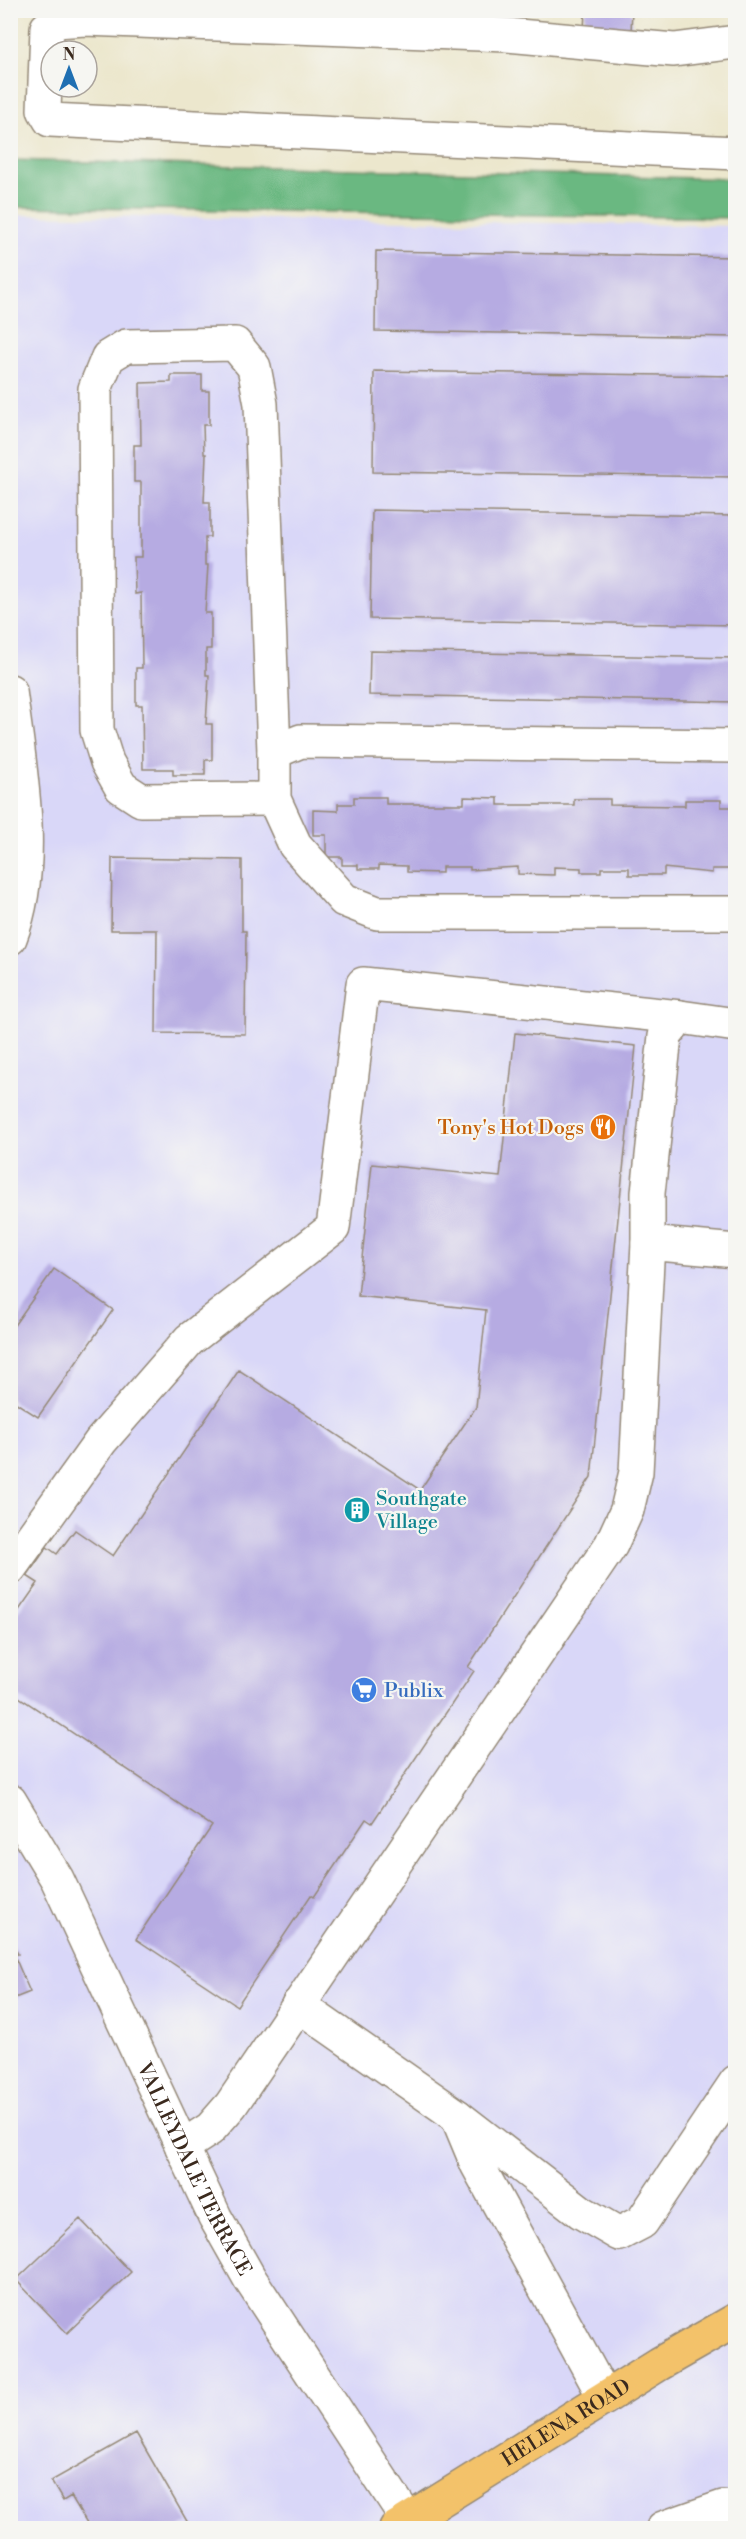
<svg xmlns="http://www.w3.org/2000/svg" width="746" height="2539" font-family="'Libre Bodoni',serif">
  <rect width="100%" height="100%" fill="#f6f6f2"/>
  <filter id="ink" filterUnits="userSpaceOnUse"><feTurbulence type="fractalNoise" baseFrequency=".0167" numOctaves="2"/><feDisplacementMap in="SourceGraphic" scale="12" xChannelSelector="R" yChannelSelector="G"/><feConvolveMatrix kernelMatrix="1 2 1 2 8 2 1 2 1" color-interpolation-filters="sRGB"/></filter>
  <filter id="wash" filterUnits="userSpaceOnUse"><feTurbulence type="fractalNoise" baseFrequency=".008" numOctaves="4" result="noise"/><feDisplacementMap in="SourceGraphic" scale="24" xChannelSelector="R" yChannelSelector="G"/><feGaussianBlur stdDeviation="1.35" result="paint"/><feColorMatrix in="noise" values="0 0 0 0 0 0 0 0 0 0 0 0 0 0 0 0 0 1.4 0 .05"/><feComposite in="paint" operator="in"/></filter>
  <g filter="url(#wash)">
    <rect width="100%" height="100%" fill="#ece7cd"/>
    <!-- built -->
    <path fill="#d9d7f8" d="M 11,215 L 735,226 L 735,2528 L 11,2528 Z"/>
    <!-- forest -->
    <path fill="#6bb881" stroke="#537150" stroke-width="1.5" d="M 11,160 L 735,179 L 735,218 L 11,207 Z"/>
    <g id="blocks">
      <!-- building -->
      <path fill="#b6abe2" d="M 585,10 L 632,10 L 631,32 L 584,30 Z
        M 376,251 L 736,257 L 736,337 L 375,331 Z
        M 374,371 L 736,376 L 736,477 L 373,472 Z
        M 171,375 L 202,375 L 202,391 L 209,391 L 209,425 L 203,425 L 204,454 L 206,454 L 204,502 L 210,502 L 210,537 L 205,537 L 205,565 L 208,565 L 205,613 L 211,613 L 211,649 L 206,649 L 206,675 L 209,675 L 206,724 L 212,724 L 212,760 L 205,760 L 205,775 L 173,775 L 173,769 L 143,769 L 142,705 L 136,705 L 136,668 L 142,668 L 141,593 L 135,594 L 134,557 L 141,557 L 141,482 L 134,482 L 134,445 L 141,445 L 140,383 L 171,382 Z
        M 372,510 L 736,516 L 736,625 L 370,619 Z
        M 370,651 L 736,658 L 736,702 L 369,695 Z
        M 354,797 L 386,797 L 386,804 L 464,804 L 464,797 L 498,798 L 498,805 L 574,805 L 574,799 L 610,799 L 610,805 L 685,806 L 685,800 L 721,800 L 721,807 L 736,807 L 736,869 L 712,869 L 712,873 L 664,868 L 664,875 L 629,875 L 629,868 L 601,868 L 601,872 L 581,872 L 581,868 L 554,867 L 554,875 L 518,874 L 518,867 L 470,870 L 470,867 L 442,867 L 442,873 L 407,872 L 407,866 L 379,865 L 379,869 L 358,869 L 358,865 L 342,865 L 342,857 L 326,857 L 326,835 L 313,835 L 313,810 L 338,811 L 338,804 L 354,804 Z
        M 112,858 L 242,860 L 242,931 L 246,931 L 245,1034 L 156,1033 L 157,930 L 111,930 Z
        M 515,1033 L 636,1046 L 591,1477 L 468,1667 L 474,1671 L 372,1823 L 366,1819 L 314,1897 L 311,1895 L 237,2006 L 136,1939 L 212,1826 L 10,1691 L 10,1623 L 38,1583 L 27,1576 L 47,1547 L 57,1554 L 75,1530 L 113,1556 L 239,1370 L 420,1490 L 476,1407 L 486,1310 L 358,1296 L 372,1164 L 500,1177 Z
        M 54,1269 L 113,1310 L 38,1417 L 10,1399 L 10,1331 Z
        M 10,1939 L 18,1954 L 14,1955 L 30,1992 L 10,2000 Z
        M 80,2219 L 131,2272 L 67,2333 L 16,2280 Z
        M 136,2433 L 188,2523 L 179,2528 L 90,2528 L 71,2496 L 63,2501 L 51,2481 Z"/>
    </g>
  </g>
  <g filter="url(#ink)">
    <use href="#blocks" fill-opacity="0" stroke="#948876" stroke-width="1.5"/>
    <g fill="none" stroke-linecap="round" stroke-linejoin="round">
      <defs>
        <g id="minor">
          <path d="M 736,42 L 674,50 L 507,35 L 85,19 L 56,21 L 47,28 L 44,110 L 50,120 L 736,153"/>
          <path d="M 10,691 C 20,768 39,864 10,938"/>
          <path d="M 736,746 L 301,741 L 274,752 L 274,799 L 295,845 L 344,900 L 377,913 L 736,913"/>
          <path d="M 274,752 L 261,404 L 254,367 L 235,344 L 126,346 L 108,357 L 95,389 L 97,730 L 107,762 L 121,787 L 141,800 L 274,799"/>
          <path d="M 648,1243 L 648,1193 L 665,1036 L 680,1017 L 736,1025"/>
          <path d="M 10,1568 L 101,1441 L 189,1340 L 333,1228 L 363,984 L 680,1017"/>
          <path id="s1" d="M 10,1801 L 57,1879 L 215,2217 L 250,2279 L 413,2528"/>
          <path d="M 298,2005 L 457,2116 L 477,2164 L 605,2398"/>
          <path d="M 457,2116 L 581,2212 L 619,2234 L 642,2222 L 736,2082"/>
          <path d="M 182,2147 L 210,2129 L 231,2105 L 611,1545 L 627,1510 L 636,1472 L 648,1243 L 736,1251"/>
          <path d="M 663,2528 L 723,2507 L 736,2512"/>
        </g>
        <g id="major">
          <path id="s2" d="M 396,2528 L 659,2364 L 736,2320"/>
        </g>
      </defs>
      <!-- minor casing -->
      <use href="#minor" stroke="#948876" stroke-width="36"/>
      <!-- major casing -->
      <use href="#major" stroke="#948876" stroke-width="36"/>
      <!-- minor -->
      <use href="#minor" stroke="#fff" stroke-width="33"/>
      <!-- major -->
      <use href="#major" stroke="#f3c26a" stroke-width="33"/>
    </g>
  </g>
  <!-- icons -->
  <defs>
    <symbol id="restaurant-disc" viewBox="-11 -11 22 22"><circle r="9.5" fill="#e8710a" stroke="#f6f6f2"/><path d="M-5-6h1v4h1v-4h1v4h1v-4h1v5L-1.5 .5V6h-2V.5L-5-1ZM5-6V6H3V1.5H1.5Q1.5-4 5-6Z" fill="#fff"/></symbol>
    <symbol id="building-disc" viewBox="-11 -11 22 22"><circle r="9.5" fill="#0f9aa8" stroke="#f6f6f2"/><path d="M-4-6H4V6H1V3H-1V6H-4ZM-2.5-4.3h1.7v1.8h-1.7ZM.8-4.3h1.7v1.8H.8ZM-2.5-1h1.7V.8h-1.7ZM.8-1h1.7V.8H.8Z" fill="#fff"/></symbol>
    <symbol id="supermarket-disc" viewBox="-11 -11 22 22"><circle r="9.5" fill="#3f7fe0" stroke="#f6f6f2"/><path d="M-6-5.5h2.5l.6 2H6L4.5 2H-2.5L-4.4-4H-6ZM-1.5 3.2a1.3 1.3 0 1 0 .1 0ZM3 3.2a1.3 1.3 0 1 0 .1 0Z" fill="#fff"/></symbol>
  </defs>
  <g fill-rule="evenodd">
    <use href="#restaurant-disc" x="588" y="1112" width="30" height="30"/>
    <use href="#building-disc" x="342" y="1495" width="30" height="30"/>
    <use href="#supermarket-disc" x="349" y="1675" width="30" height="30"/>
  </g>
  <g text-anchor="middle" stroke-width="4.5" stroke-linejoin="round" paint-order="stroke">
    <!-- food labels -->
    <g font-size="20" fill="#c56008" stroke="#f6f6f2" text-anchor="end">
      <text x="584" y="1134">Tony's Hot Dogs</text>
    </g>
    <!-- culture labels -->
    <g font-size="20" fill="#0d838f" stroke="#f6f6f2" text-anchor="start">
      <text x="376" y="1505">Southgate<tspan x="376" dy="23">Village</tspan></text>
    </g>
    <!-- shop labels -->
    <g font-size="20" fill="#366cbe" stroke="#f6f6f2" text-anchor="start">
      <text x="384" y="1697">Publix</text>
    </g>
    <!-- street labels -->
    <g font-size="20" fill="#3b2a1e" stroke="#f6f6f2">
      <text dy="7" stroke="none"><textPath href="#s1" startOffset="412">VALLEYDALE TERRACE</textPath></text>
      <text dy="7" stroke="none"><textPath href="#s2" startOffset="200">HELENA ROAD</textPath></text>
    </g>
  </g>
  <!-- margin -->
  <rect width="746" height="2539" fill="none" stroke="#f6f6f2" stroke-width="36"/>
  <!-- north arrow -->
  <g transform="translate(69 69)"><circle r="28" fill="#f6f6f2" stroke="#aba49d" stroke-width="1.5"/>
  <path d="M0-4.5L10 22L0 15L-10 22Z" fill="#1f6fb2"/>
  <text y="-9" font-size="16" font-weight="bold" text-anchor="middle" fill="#3b2a1e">N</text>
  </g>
</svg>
